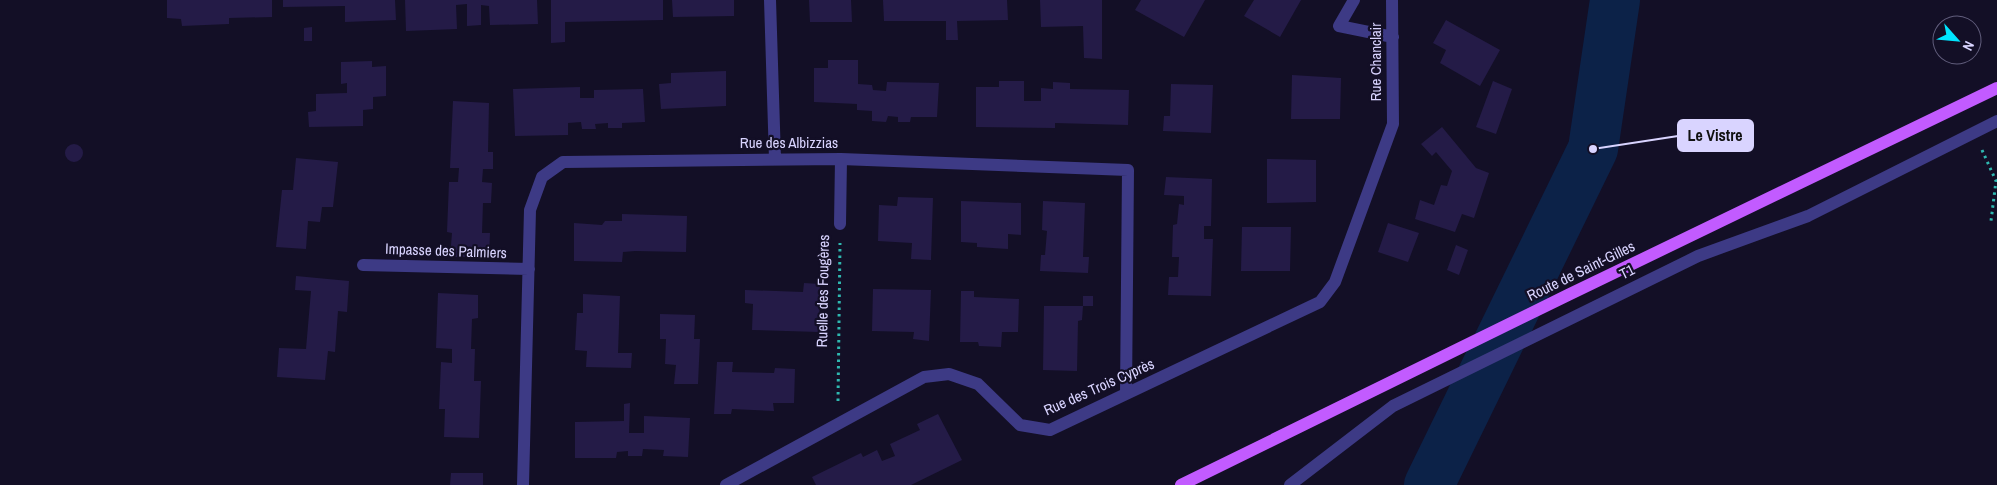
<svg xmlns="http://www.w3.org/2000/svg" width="1997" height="485" font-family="'Archivo Narrow',sans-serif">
  <rect width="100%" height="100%" fill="#130f26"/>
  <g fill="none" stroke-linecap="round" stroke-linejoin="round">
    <!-- river -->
    <path stroke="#0c2248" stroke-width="50" d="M 1429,485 L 1593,149 L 1615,0"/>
  </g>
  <!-- building -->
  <path fill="#241b47" d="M 167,0 L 272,0 L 272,17 L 229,18 L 229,24 L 182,26 L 181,19 L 167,18 Z
    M 283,0 L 395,0 L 396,20 L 345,22 L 345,6 L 283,7 Z
    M 405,0 L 537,0 L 538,24 L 490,25 L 489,6 L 481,5 L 481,25 L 467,26 L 467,4 L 456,5 L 457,29 L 406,31 Z
    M 551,0 L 663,0 L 663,20 L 565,22 L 565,42 L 551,43 Z
    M 672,0 L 734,0 L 734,16 L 673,17 Z
    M 809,0 L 851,0 L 852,22 L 810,22 Z
    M 883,0 L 1007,0 L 1008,20 L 957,21 L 958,40 L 946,40 L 946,21 L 884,21 Z
    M 1040,0 L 1102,0 L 1102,59 L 1084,58 L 1083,26 L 1041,27 Z
    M 1141,0 L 1205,0 L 1184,37 L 1135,10 Z
    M 1254,0 L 1301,0 L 1280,37 L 1244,16 Z
    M 1446,20 L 1500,50 L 1480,86 L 1440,63 L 1446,50 L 1433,43 Z
    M 312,27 L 312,41 L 304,41 L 304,28 Z
    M 828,60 L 858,60 L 858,84 L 872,85 L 873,90 L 886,91 L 887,82 L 939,83 L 937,117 L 911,117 L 910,122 L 898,122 L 898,117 L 888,116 L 886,122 L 872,121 L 872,111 L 857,110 L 857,104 L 814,102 L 814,68 L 828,68 Z
    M 372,61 L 372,67 L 386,66 L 386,96 L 373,97 L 373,109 L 363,110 L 363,126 L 309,127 L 308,112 L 316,111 L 316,94 L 347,93 L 347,83 L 341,84 L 341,62 Z
    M 726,71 L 726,106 L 661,109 L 659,84 L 671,83 L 671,73 Z
    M 1292,75 L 1341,78 L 1340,119 L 1291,119 Z
    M 999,81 L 1024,81 L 1024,101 L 1041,101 L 1041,88 L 1053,89 L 1053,82 L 1070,83 L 1070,89 L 1129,90 L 1128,125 L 1055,123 L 1055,128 L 976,127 L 976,87 L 999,87 Z
    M 1493,81 L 1512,89 L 1496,134 L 1476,127 Z
    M 1171,84 L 1213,85 L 1211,133 L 1163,131 L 1164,116 L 1170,116 Z
    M 580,87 L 580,98 L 594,98 L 594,90 L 643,89 L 645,122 L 622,123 L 622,128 L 608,128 L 608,123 L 595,124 L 596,129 L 582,129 L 581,122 L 568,123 L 568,135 L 515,136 L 513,89 Z
    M 453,101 L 489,103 L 488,152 L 493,152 L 493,169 L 483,169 L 482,182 L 492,183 L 491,203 L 483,203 L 482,233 L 490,233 L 489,257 L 450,257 L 452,233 L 447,232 L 449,182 L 458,182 L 459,168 L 450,168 Z
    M 1442,127 L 1476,168 L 1489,173 L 1474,218 L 1462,214 L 1455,232 L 1415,219 L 1420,200 L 1434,205 L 1441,185 L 1447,186 L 1452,171 L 1436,152 L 1432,156 L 1421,144 Z
    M65 153a9 9 0 1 1 18 0a9 9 0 1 1-18 0Z
    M 296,158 L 338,162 L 333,207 L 322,207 L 320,222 L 308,221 L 306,249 L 276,247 L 282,190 L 293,190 Z
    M 1267,159 L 1316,160 L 1316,202 L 1267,203 Z
    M 1166,177 L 1212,179 L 1211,226 L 1204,226 L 1204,239 L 1213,239 L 1211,296 L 1168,295 L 1169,277 L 1178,277 L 1179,257 L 1172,257 L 1173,225 L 1177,224 L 1179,204 L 1184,205 L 1184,196 L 1164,195 Z
    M 898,197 L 933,198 L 931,260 L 911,259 L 912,243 L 878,241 L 879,205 L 897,206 Z
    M 961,201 L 1021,203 L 1021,235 L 1008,234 L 1008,249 L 977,247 L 977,243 L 961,242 Z
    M 1043,201 L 1085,203 L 1083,257 L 1089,257 L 1088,273 L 1040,271 L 1041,255 L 1045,255 L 1047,231 L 1042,230 Z
    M 622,214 L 687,216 L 686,252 L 635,251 L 623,252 L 622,262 L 574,261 L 574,223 L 602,225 L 605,221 L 622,221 Z
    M 1388,223 L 1419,233 L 1408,262 L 1378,252 Z
    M 1242,227 L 1291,227 L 1290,271 L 1241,271 Z
    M 1456,245 L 1468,250 L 1459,275 L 1447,270 Z
    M 296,276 L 349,281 L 347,312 L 338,311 L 335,352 L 328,351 L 325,380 L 277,377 L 279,348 L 306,349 L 311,291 L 295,290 Z
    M 804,283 L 820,284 L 819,332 L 752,330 L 753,304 L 745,303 L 745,290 L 803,292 Z
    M 873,289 L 931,290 L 929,341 L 913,339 L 914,332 L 872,331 Z
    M 961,291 L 974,291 L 974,297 L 1019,299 L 1018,332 L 1002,332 L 1001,347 L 979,346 L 978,342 L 960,342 Z
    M 438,293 L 478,295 L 478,318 L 472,319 L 471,349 L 475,349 L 474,381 L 481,381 L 479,438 L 444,437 L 445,409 L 439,409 L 441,362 L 452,363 L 452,349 L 436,348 Z
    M 583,294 L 620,296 L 618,353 L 632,353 L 631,368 L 586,367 L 587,351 L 575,350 L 577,313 L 583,313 Z
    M 1083,296 L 1093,296 L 1093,306 L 1083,306 Z
    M 1044,306 L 1083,306 L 1082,320 L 1078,321 L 1077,371 L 1043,370 Z
    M 660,314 L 695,315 L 694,339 L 700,339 L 698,384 L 674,384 L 676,365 L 665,364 L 666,339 L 660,339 Z
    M 717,362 L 733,362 L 732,372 L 774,373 L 775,368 L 795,369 L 794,403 L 773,403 L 774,411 L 732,409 L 731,414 L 714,414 Z
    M 630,403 L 629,433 L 644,433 L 644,416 L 690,418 L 688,457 L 663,456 L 664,450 L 643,449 L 642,456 L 628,456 L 628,451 L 617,452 L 616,458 L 575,458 L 575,422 L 624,421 L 624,404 Z
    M 938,414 L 962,460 L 911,485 L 816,485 L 812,477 L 861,453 L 863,457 L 877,450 L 882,461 L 895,456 L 890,444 L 920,430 L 917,424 Z
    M 451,473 L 483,473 L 483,485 L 450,485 Z"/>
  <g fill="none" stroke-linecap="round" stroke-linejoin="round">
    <!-- path -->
    <path stroke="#2fb8b0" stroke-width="3" stroke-dasharray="2.5 4" stroke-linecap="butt" d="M 1982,150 L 1996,181 L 1991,221
      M 838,401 L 840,243"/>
    <!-- minor -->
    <path stroke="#3d3a85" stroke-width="12" d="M 770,0 L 775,159
      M 1354,0 L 1339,26 L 1393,37
      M 840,224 L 841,159
      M 363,265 L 529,269
      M 523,485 L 530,210 L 542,177 L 563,162 L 841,159 L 1128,170 L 1126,394
      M 726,485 L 924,377 L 949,374 L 978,384 L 1020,425 L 1050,430 L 1320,302 L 1335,282 L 1393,124 L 1392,0
      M 1290,485 L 1393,406 L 1698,256 L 1808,216 L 1997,121"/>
    <!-- major -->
    <path stroke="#c25bff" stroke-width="12" d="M 1181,485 L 1568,295 L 1997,88"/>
  </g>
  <g text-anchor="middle" stroke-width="4.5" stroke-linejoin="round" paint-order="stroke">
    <!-- street labels -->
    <g font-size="15" fill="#d9d4ff" stroke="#130f26">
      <text transform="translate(1376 62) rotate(-90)" y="5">Rue Chanclair</text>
      <text x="789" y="148">Rue des Albizzias</text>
      <text transform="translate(446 251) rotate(2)" y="5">Impasse des Palmiers</text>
      <text transform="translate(1581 271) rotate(-26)" y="5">Route de Saint-Gilles</text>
      <text transform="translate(1627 272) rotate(-26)" y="5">T1</text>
      <text transform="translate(823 291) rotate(-89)" y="5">Ruelle des Fougères</text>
      <text transform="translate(1099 387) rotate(-24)" y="5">Rue des Trois Cyprès</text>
    </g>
  </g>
  <!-- callouts -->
  <path fill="none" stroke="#d9d4ff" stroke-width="2" d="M1593 149L1678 136"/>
  <circle fill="#d9d4ff" stroke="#130f26" stroke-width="2" cx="1593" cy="149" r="5"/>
  <rect fill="#d9d4ff" stroke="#d9d4ff" stroke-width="2" x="1678" y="120" width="75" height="31" rx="5"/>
  <g font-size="16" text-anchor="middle" font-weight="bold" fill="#111">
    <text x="1715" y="141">Le Vistre</text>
  </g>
  <!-- north arrow -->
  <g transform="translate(1957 40) rotate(117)"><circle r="24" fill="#130f26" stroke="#625e7d"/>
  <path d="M0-4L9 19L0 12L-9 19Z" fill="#00e5ff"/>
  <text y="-8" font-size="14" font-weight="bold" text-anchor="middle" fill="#d9d4ff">N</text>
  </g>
</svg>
